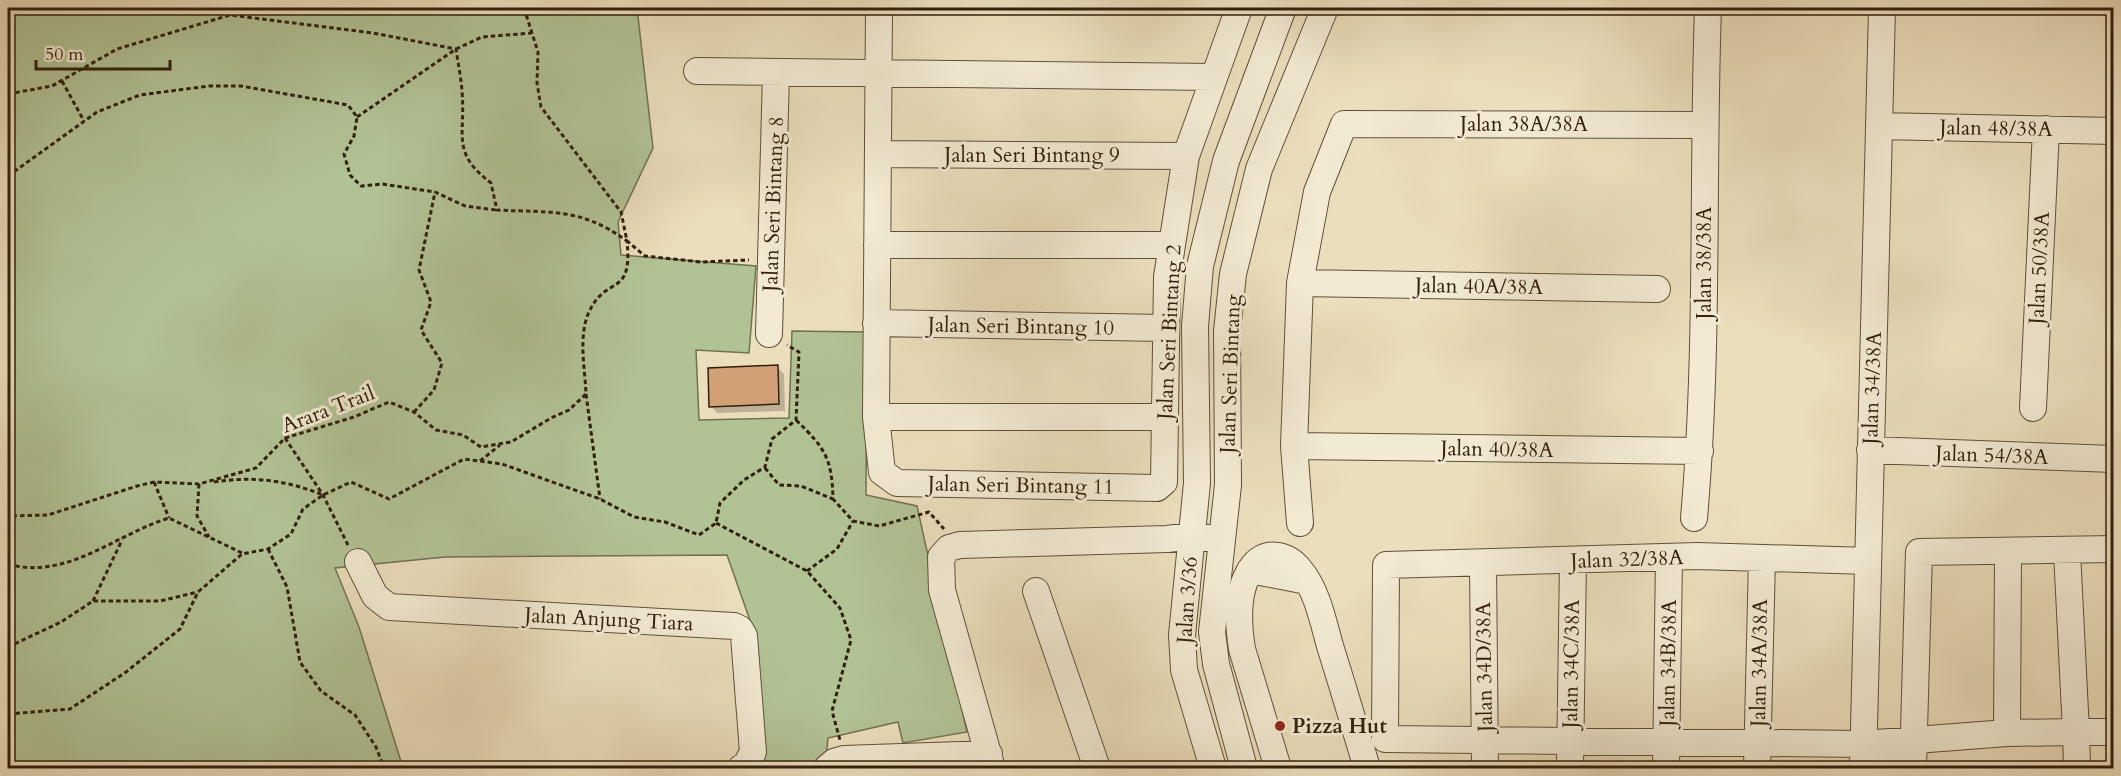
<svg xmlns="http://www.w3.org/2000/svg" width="2121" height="776" font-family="Cardo,serif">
  <rect width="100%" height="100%" fill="#ebdebc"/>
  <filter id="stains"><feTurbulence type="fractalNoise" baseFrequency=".00333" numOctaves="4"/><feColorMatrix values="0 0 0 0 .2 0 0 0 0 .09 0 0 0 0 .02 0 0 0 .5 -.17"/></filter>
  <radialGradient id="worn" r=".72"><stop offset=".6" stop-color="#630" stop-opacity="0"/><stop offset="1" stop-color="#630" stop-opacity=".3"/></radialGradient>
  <!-- green -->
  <path fill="#b1c295" stroke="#727151" stroke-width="1.5" d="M 8,8 L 637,8 L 653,148 L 618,222 L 621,255 L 756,266 L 749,353 L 696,350 L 699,420 L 789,418 L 792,331 L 867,332 L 866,495 L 917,506 L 967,732 L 903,743 L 898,722 L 828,738 L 825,768 L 758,768 L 753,629 L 727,555 L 445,557 L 335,568 L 359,627 L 403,768 L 8,768 Z"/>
  <!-- shadow -->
  <path fill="#0003" d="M 777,367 L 784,374 L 785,411 L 717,413 L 711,406 Z"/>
  <!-- building -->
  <path fill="#d2a077" stroke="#32200d" stroke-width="1.5" d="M 778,365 L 779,404 L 709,407 L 708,368 Z"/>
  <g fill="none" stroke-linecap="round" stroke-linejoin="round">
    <defs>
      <path id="minor" d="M 879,8 L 876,417 L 882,472 L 897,483 L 1157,488 L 1164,482 L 1167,277 L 1186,156 L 1239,8
        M 697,71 L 1214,77
        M 1879,126 L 2114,131
        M 878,154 L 1186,156
        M 877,245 L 1172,245
        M 1300,283 L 1657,289
        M 876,323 L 1166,328
        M 769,334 L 776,73
        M 2033,408 L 2046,129
        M 876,417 L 1164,417
        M 1294,446 L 1700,451
        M 1870,450 L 2114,459
        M 1694,518 C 1709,348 1702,178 1708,8
        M 1300,523 L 1294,446 L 1300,283 L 1317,192 L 1344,124 L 1704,125
        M 2067,552 L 2076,732 L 2114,732
        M 1868,561 L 1697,556 L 1386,565 L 1385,739 L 1863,744 L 2007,733 L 2076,732 L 2077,768
        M 358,562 L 375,596 L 389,607 L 734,626 L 740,629 L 744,636 L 753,752 L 746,765 L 741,768
        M 1483,565 L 1485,768
        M 1250,570 L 1307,581
        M 1036,591 L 1097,768
        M 2007,733 L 2008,551
        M 1863,764 L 1913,767 L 1919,552 L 2114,549
        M 827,768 L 834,762 L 844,759 L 989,754
        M 992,768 L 942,590 L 941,557 L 949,548 L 960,545 L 1167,539 L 1192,536 L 1209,538
        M 1213,768 L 1184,670 L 1182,635 L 1197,483 L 1195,326 L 1200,266 L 1226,161 L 1283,8
        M 1244,768 L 1216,664 L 1212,632 L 1228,485 L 1227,331 L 1233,274 L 1259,169 L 1325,8
        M 1278,768 L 1242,649 C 1238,624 1236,591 1251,569 C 1263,549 1287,553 1300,570 C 1317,590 1323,621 1330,646 C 1343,687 1355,728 1367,768
        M 1570,768 L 1573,560
        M 1666,768 L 1669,557
        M 1757,768 L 1762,558
        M 1863,768 L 1882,8"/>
    </defs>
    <!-- minor casing -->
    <use href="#minor" stroke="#605039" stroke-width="28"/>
    <!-- path -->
    <path stroke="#32200d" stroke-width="3" stroke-dasharray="4.5 3" stroke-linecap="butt" d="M 524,8 L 538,52 L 537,83 L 541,107 L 621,212 L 627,241 L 645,256 L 701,262 L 749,260
      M 62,81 L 84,121
      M 8,94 L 52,86 L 117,49 L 230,15 L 373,33 L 456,49 C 458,63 461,77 462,91 C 466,135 450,152 491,183 L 497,210 C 551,213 580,207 627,241 C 633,299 606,274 589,312 C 578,336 585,368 586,394 L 569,410 L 551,418 L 511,442 L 481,447 L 463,435 L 436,430 L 414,412 L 389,402 L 354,417 L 285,438 L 256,468 L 199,484 L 154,482 L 137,486 L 48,515 L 8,516
      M 357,117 L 456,49 L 482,37 L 532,33
      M 8,176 L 97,112 L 140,95 L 209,86 L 241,86 L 348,105 L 357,117 L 354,136 L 344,154 L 350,175 L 361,186 L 382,184 L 435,192 L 465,206 L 496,210
      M 586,394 L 600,499
      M 414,412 L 434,390 L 442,363 L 421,330 L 431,302 L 419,270 L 435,192
      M 796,420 C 825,448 832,458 833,499 L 853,521 L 879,526 L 929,512 L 944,529
      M 285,438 L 323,495 L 348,545
      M 480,461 L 500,445
      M 765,468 L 779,485 L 801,486 L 833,499
      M 154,482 L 169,518
      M 214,482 C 253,476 286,480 323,495
      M 199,484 L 197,516 L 209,537
      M 716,523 L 807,571 L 840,608 L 851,640 L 832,711 L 840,740
      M 268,549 L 287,587 L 300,662 L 321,691 L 355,715 L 376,747 L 384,768
      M 8,564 C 66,581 116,534 169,518 L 242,553
      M 807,571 L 837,549 L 853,521
      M 93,601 L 122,540
      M 8,647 L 61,622 L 93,601 L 160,601 L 198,592
      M 8,714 L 70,709 L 126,672 L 180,629 L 198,592 L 242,554 L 268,549 L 291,534 L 303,509 L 323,495 L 351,482 L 389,499 L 464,459 L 502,464 L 600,499 L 634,517 L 665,522 L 699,535 L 716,523 L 720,503 L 744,480 L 765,467 L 772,439 L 796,420 L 799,352 L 787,345"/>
    <!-- minor -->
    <use href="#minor" stroke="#f2ead3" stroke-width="26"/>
  </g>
  <!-- markers -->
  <circle fill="#8f2418" stroke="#f2ead3" stroke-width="2" cx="1280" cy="726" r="6"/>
  <g text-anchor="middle" stroke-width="6" stroke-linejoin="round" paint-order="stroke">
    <!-- street labels -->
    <g font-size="21" fill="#32200d" stroke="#f2ead3">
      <text x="1524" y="131">Jalan 38A/38A</text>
      <text transform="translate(1996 128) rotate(1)" y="7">Jalan 48/38A</text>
      <text x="1032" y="162">Jalan Seri Bintang 9</text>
      <text transform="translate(773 204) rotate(-88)" y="7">Jalan Seri Bintang 8</text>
      <text transform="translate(1704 263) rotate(-90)" y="7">Jalan 38/38A</text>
      <text transform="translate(2039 268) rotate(-87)" y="7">Jalan 50/38A</text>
      <text transform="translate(1479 286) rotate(1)" y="7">Jalan 40A/38A</text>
      <text transform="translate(1021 326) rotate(1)" y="7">Jalan Seri Bintang 10</text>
      <text transform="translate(1169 332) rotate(-87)" y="7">Jalan Seri Bintang 2</text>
      <text transform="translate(1230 374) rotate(-88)" y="7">Jalan Seri Bintang</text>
      <text transform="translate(1872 388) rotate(-88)" y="7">Jalan 34/38A</text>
      <text transform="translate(328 409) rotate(-21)" y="7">Arara Trail</text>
      <text transform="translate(1497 449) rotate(1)" y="7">Jalan 40/38A</text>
      <text transform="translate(1992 455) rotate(2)" y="7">Jalan 54/38A</text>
      <text transform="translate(1021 485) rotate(1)" y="7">Jalan Seri Bintang 11</text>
      <text transform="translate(1627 559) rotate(-2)" y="7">Jalan 32/38A</text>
      <text transform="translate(1187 600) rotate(-86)" y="7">Jalan 3/36</text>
      <text transform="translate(609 619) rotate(3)" y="7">Jalan Anjung Tiara</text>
      <text transform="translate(1668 663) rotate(-89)" y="7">Jalan 34B/38A</text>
      <text transform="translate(1759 663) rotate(-89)" y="7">Jalan 34A/38A</text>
      <text transform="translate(1571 664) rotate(-89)" y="7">Jalan 34C/38A</text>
      <text transform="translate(1484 667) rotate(-91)" y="7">Jalan 34D/38A</text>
    </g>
    <!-- poi labels -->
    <g font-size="21" font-weight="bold" fill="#32200d" stroke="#f2ead3" text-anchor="start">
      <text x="1292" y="733">Pizza Hut</text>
    </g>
  </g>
  <!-- margin -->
  <rect width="2121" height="776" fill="none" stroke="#ebdebc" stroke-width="30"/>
  <rect x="9" y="9" width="2103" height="758" fill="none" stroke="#32200d" stroke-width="3"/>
  <rect x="15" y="15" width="2091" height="746" fill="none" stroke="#32200d" stroke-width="1.5"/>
  <!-- scale -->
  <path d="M36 60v9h134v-9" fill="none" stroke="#32200d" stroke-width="3"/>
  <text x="45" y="60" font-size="18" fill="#32200d" stroke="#f2ead3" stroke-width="4.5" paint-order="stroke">50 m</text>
  <rect width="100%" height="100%" filter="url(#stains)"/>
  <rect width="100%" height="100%" fill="url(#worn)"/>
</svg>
